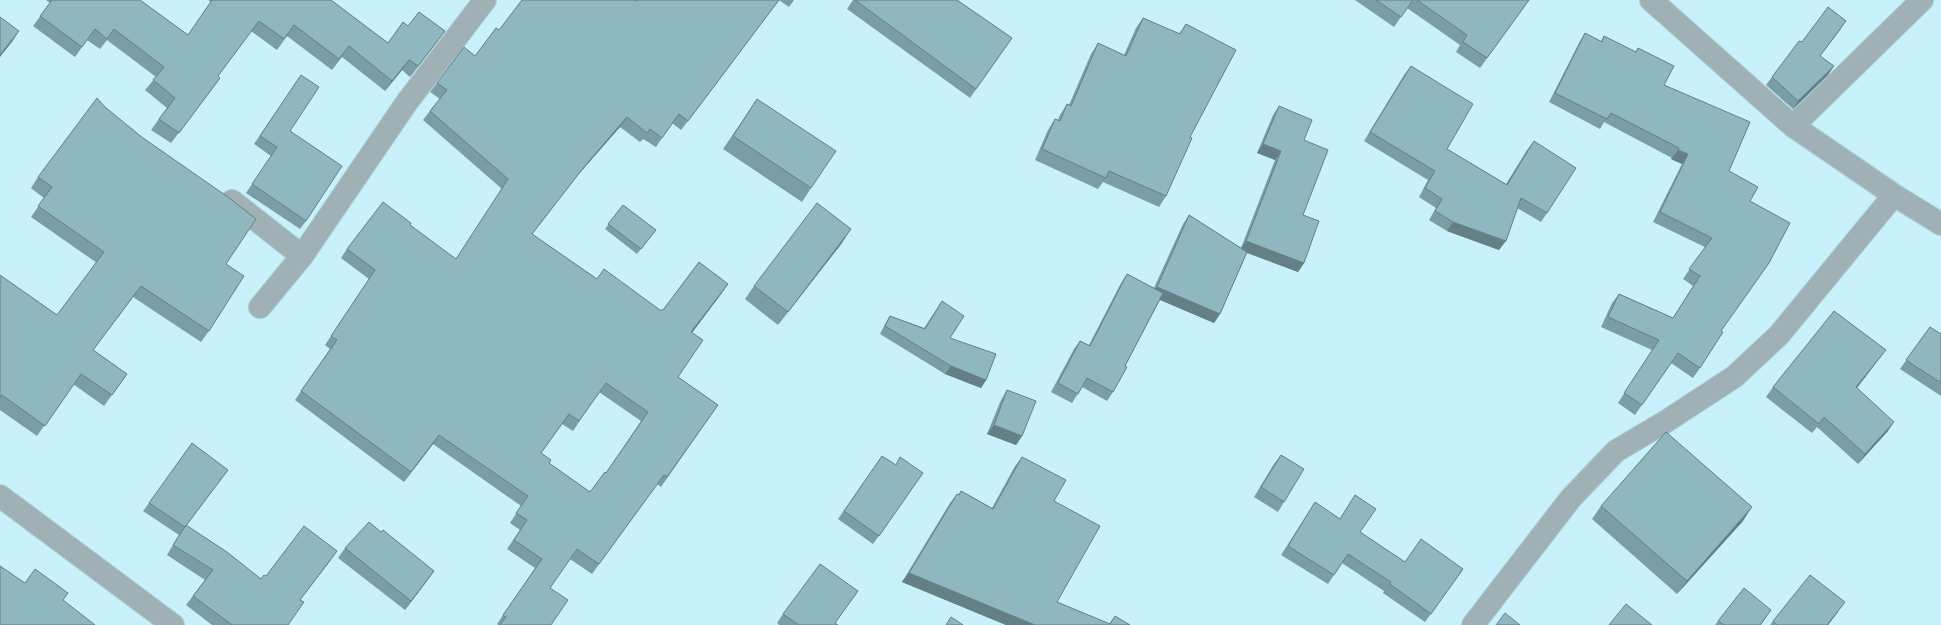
<svg xmlns="http://www.w3.org/2000/svg" width="1941" height="625" font-family="Literata,serif">
  <rect width="100%" height="100%" fill="#c8f1fb"/>
  <g fill="none" stroke-linecap="round" stroke-linejoin="round">
    <defs>
      <path id="minor" d="M 1651,0 L 1793,126 L 1894,195 L 1941,224
        M 1793,126 L 1922,0
        M 232,201 L 302,256
        M 260,307 L 302,256 L 407,102 L 485,0
        M 0,496 L 173,625
        M 1473,625 L 1571,498 L 1616,451 L 1665,422 L 1734,377 L 1779,335 L 1894,195"/>
    </defs>
    <!-- minor casing -->
    <use href="#minor" stroke="#a8cdd6" stroke-width="24"/>
    <!-- minor -->
    <use href="#minor" stroke="#a0b1b5" stroke-width="22"/>
  </g>
  <!-- wall -->
  <path fill="#7b9da5" fill-rule="evenodd" d="M 46,0 L 140,0 L 188,35 L 211,2 L 208,0 L 331,0 L 388,43 L 408,26 L 445,31 L 410,77 L 402,70 L 385,91 L 342,57 L 332,70 L 287,36 L 277,50 L 251,31 L 218,76 L 220,78 L 213,88 L 171,143 L 151,130 L 167,108 L 145,90 L 156,77 L 107,40 L 100,49 L 87,40 L 75,57 L 33,26 L 50,3 Z
    M 779,0 L 681,130 L 672,123 L 656,147 L 643,139 L 640,142 L 620,127 L 577,176 L 532,234 L 597,279 L 660,310 L 663,310 L 728,284 L 692,333 L 678,377 L 718,405 L 661,487 L 657,484 L 592,574 L 570,559 L 550,588 L 551,625 L 498,625 L 497,624 L 535,568 L 507,549 L 520,530 L 510,523 L 521,506 L 433,444 L 404,482 L 295,400 L 330,349 L 325,345 L 369,279 L 341,258 L 347,249 L 410,225 L 456,259 L 502,189 L 423,120 L 430,111 L 440,99 L 430,92 L 437,83 L 475,56 L 499,30 L 636,1 ZM 599,392 L 641,421 L 606,473 L 590,492 L 549,463 L 541,453 L 562,424 L 573,431 Z
    M 779,0 L 794,0 L 789,7 Z
    M 853,0 L 957,0 L 1012,38 L 970,98 L 847,9 Z
    M 1355,0 L 1529,0 L 1480,68 L 1456,52 L 1460,45 L 1407,8 L 1394,27 Z
    M 1143,18 L 1179,34 L 1186,24 L 1190,137 L 1166,196 L 1159,207 L 1103,182 L 1098,189 L 1035,160 L 1048,130 L 1055,119 L 1058,120 L 1060,115 L 1067,104 L 1069,105 L 1091,54 L 1098,43 L 1124,55 L 1136,28 Z
    M 1841,29 L 1820,56 L 1834,66 L 1828,75 L 1793,109 L 1766,85 L 1772,77 L 1802,42 Z
    M 1585,33 L 1601,41 L 1604,36 L 1635,52 L 1638,48 L 1664,85 L 1729,171 L 1750,201 L 1721,331 L 1700,368 L 1693,378 L 1671,363 L 1635,415 L 1618,403 L 1652,350 L 1601,327 L 1612,303 L 1619,294 L 1673,318 L 1693,286 L 1683,279 L 1705,247 L 1653,222 L 1682,164 L 1671,159 L 1672,158 L 1604,122 L 1600,129 L 1549,102 L 1579,43 Z
    M 1411,66 L 1447,149 L 1506,184 L 1527,150 L 1534,141 L 1547,213 L 1541,222 L 1517,208 L 1499,250 L 1447,231 L 1429,220 L 1436,208 L 1419,197 L 1428,180 L 1364,141 L 1404,75 Z
    M 301,75 L 290,131 L 306,221 L 300,229 L 246,193 L 271,156 L 254,144 Z
    M 757,99 L 811,188 L 802,202 L 723,149 Z
    M 1279,106 L 1304,140 L 1303,215 L 1304,263 L 1298,272 L 1247,253 L 1220,314 L 1214,323 L 1160,300 L 1125,366 L 1113,392 L 1107,401 L 1082,387 L 1072,403 L 1051,392 L 1074,349 L 1080,341 L 1089,345 L 1121,283 L 1127,274 L 1154,288 L 1183,224 L 1189,215 L 1241,248 L 1275,160 L 1257,153 L 1273,115 Z
    M 38,177 L 226,264 L 209,331 L 201,342 L 133,297 L 93,350 L 127,374 L 104,406 L 73,384 L 37,436 L 0,410 L 0,275 L 57,315 L 97,263 L 31,217 L 44,198 L 31,188 Z
    M 623,205 L 656,230 L 637,254 L 605,229 Z
    M 842,243 L 778,325 L 745,299 L 754,286 Z
    M 942,301 L 950,338 L 986,380 L 981,388 L 945,374 L 880,334 L 885,324 L 890,316 L 924,328 Z
    M 1930,327 L 1941,334 L 1941,396 L 1900,369 Z
    M 1886,350 L 1879,359 L 1857,388 L 1888,431 L 1858,464 L 1817,427 L 1812,433 L 1766,397 L 1773,387 Z
    M 1007,390 L 1022,436 L 1016,445 L 987,434 L 1001,400 Z
    M 1281,455 L 1284,502 L 1278,512 L 1254,497 L 1274,464 Z
    M 882,456 L 895,465 L 923,473 L 873,544 L 838,519 Z
    M 1022,457 L 1054,501 L 1057,602 L 1109,624 L 1115,616 L 1130,625 L 1006,625 L 902,582 L 950,503 L 957,494 L 958,495 L 961,491 L 992,508 L 1015,466 Z
    M 222,478 L 186,526 L 261,579 L 266,576 L 330,561 L 300,600 L 288,625 L 212,625 L 186,605 L 205,580 L 167,555 L 180,533 L 179,535 L 143,511 L 149,503 Z
    M 1355,495 L 1360,532 L 1405,562 L 1463,569 L 1425,622 L 1383,593 L 1384,591 L 1342,563 L 1328,584 L 1281,555 L 1315,502 L 1340,519 Z
    M 1601,506 L 1743,521 L 1677,594 L 1592,519 Z
    M 381,532 L 434,571 L 405,610 L 338,558 L 345,548 Z
    M 1771,610 L 1761,625 L 1715,625 L 1718,621 Z
    M 1838,612 L 1828,625 L 1770,625 L 1773,621 Z
    M 783,614 L 835,623 L 838,625 L 779,625 L 777,623 Z"/>
  <!-- shaded-wall -->
  <path fill="#648086" d="M 779,0 L 681,130 L 688,121 Z
    M 19,31 L 12,42 L 0,57 L 0,55 Z
    M 445,31 L 437,42 L 410,77 L 418,66 Z
    M 409,60 L 402,70 L 385,91 L 392,81 Z
    M 1834,66 L 1828,75 L 1793,109 L 1798,101 Z
    M 627,117 L 620,127 L 577,176 L 525,243 L 532,234 L 584,167 Z
    M 1263,144 L 1281,151 L 1275,160 L 1257,153 Z
    M 1678,150 L 1688,154 L 1682,164 L 1671,159 Z
    M 1453,222 L 1506,241 L 1499,250 L 1447,231 Z
    M 851,229 L 842,243 L 778,325 L 788,312 Z
    M 1246,241 L 1304,263 L 1298,272 L 1240,250 Z
    M 728,284 L 722,293 L 685,342 L 691,332 Z
    M 141,286 L 133,297 L 85,361 L 93,350 Z
    M 1157,287 L 1220,314 L 1214,323 L 1151,296 Z
    M 1886,350 L 1879,359 L 1850,397 L 1856,387 Z
    M 951,366 L 986,380 L 981,388 L 945,374 Z
    M 1894,422 L 1888,431 L 1858,464 L 1865,454 Z
    M 994,425 L 1022,436 L 1016,445 L 987,434 Z
    M 439,435 L 433,444 L 404,482 L 411,472 Z
    M 1752,507 L 1743,521 L 1677,594 L 1687,581 Z
    M 337,551 L 330,561 L 293,609 L 300,600 Z
    M 434,571 L 427,581 L 405,610 L 411,601 Z
    M 909,573 L 1035,625 L 1006,625 L 902,582 Z
    M 1845,602 L 1828,625 L 1827,625 Z"/>
  <!-- building -->
  <path fill="#8fb7c0" stroke="#648086" fill-rule="evenodd" d="M 52,0 L 140,0 L 188,35 L 212,0 L 331,0 L 388,43 L 403,22 L 408,26 L 419,12 L 445,31 L 418,66 L 409,60 L 392,81 L 349,46 L 339,59 L 294,25 L 284,39 L 259,21 L 218,76 L 220,78 L 179,133 L 159,119 L 175,98 L 153,80 L 164,67 L 114,29 L 107,39 L 95,29 L 82,47 L 40,16 Z
    M 522,0 L 634,0 L 636,1 L 637,0 L 779,0 L 688,121 L 679,114 L 662,138 L 650,129 L 647,133 L 627,117 L 584,167 L 532,234 L 597,279 L 604,269 L 660,310 L 663,310 L 699,262 L 728,284 L 691,332 L 703,340 L 678,377 L 718,405 L 667,477 L 664,475 L 599,564 L 577,549 L 550,588 L 568,600 L 551,625 L 500,625 L 506,617 L 503,615 L 542,559 L 514,540 L 527,520 L 516,513 L 528,496 L 439,435 L 411,472 L 301,391 L 337,340 L 331,336 L 375,270 L 347,249 L 383,202 L 411,223 L 410,225 L 456,259 L 508,179 L 430,111 L 447,90 L 437,83 L 464,47 L 475,56 L 496,28 L 499,30 ZM 606,383 L 648,412 L 606,473 L 605,472 L 590,492 L 549,463 L 551,460 L 541,453 L 569,414 L 579,421 Z
    M 855,0 L 957,0 L 1012,38 L 976,89 Z
    M 1376,0 L 1413,0 L 1401,17 Z
    M 1417,0 L 1529,0 L 1487,58 L 1463,42 L 1467,35 Z
    M 1828,7 L 1846,21 L 1820,56 L 1834,66 L 1798,101 L 1772,77 L 1799,41 L 1802,42 Z
    M 0,17 L 19,31 L 0,55 Z
    M 1143,18 L 1180,34 L 1186,24 L 1236,50 L 1190,137 L 1192,138 L 1166,196 L 1109,171 L 1106,178 L 1042,149 L 1055,119 L 1060,121 L 1067,104 L 1071,106 L 1098,43 L 1126,56 Z
    M 1585,33 L 1602,42 L 1604,36 L 1636,52 L 1638,48 L 1674,66 L 1664,85 L 1750,122 L 1729,171 L 1758,187 L 1750,201 L 1790,223 L 1769,263 L 1721,331 L 1723,332 L 1700,368 L 1678,353 L 1642,405 L 1624,393 L 1659,340 L 1608,317 L 1619,294 L 1673,318 L 1700,276 L 1689,269 L 1712,238 L 1660,212 L 1688,154 L 1678,150 L 1679,148 L 1611,113 L 1607,119 L 1555,93 Z
    M 1411,66 L 1473,104 L 1447,149 L 1507,185 L 1534,141 L 1576,168 L 1547,213 L 1521,198 L 1506,241 L 1453,222 L 1435,211 L 1442,199 L 1425,188 L 1435,171 L 1370,132 Z
    M 301,75 L 319,87 L 290,131 L 342,166 L 306,221 L 252,184 L 277,147 L 260,136 Z
    M 97,98 L 105,107 L 143,138 L 228,197 L 256,219 L 226,264 L 244,276 L 209,331 L 141,286 L 93,350 L 127,374 L 112,395 L 81,374 L 45,426 L 2,395 L 0,398 L 0,275 L 57,315 L 104,252 L 38,206 L 52,187 L 38,177 Z
    M 757,99 L 836,151 L 811,188 L 733,136 Z
    M 1279,106 L 1312,120 L 1304,140 L 1328,150 L 1303,215 L 1319,221 L 1304,263 L 1246,241 L 1281,151 L 1263,144 Z
    M 817,203 L 851,229 L 788,312 L 754,286 Z
    M 623,205 L 656,230 L 641,249 L 608,224 Z
    M 1189,215 L 1247,252 L 1220,314 L 1157,287 Z
    M 1127,274 L 1163,293 L 1125,366 L 1127,367 L 1113,392 L 1087,378 L 1078,394 L 1058,383 L 1080,341 L 1090,346 Z
    M 942,301 L 964,316 L 950,338 L 996,354 L 986,380 L 951,366 L 885,326 L 890,316 L 925,329 Z
    M 1834,311 L 1886,350 L 1856,387 L 1894,422 L 1865,454 L 1824,417 L 1819,424 L 1773,387 Z
    M 1930,327 L 1941,334 L 1941,383 L 1906,360 Z
    M 1007,390 L 1036,401 L 1022,436 L 994,425 Z
    M 1666,432 L 1752,507 L 1687,581 L 1601,506 Z
    M 192,443 L 228,470 L 185,527 L 149,503 Z
    M 1281,455 L 1304,469 L 1284,502 L 1261,487 Z
    M 882,456 L 896,465 L 900,457 L 923,473 L 879,536 L 844,511 Z
    M 1022,457 L 1066,480 L 1054,501 L 1100,526 L 1057,602 L 1110,624 L 1115,616 L 1130,625 L 1035,625 L 909,573 L 957,494 L 959,495 L 961,491 L 993,509 Z
    M 1355,495 L 1376,509 L 1360,532 L 1405,562 L 1421,539 L 1463,569 L 1431,614 L 1390,584 L 1391,582 L 1348,554 L 1334,575 L 1288,546 L 1315,502 L 1340,519 Z
    M 369,522 L 381,532 L 383,530 L 434,571 L 411,601 L 345,548 Z
    M 186,525 L 227,552 L 261,579 L 264,575 L 266,576 L 304,526 L 337,551 L 300,600 L 304,602 L 288,625 L 232,625 L 224,619 L 193,596 L 213,570 L 173,545 Z
    M 820,564 L 858,591 L 835,623 L 838,625 L 799,625 L 783,614 Z
    M 0,566 L 25,583 L 35,569 L 68,593 L 63,600 L 95,625 L 0,625 Z
    M 1810,575 L 1845,602 L 1827,625 L 1777,625 L 1773,621 Z
    M 1744,588 L 1771,610 L 1760,625 L 1724,625 L 1718,621 Z
    M 1626,604 L 1652,625 L 1609,625 Z
    M 1505,613 L 1520,625 L 1496,625 Z
    M 951,617 L 963,625 L 946,625 Z"/>
</svg>
